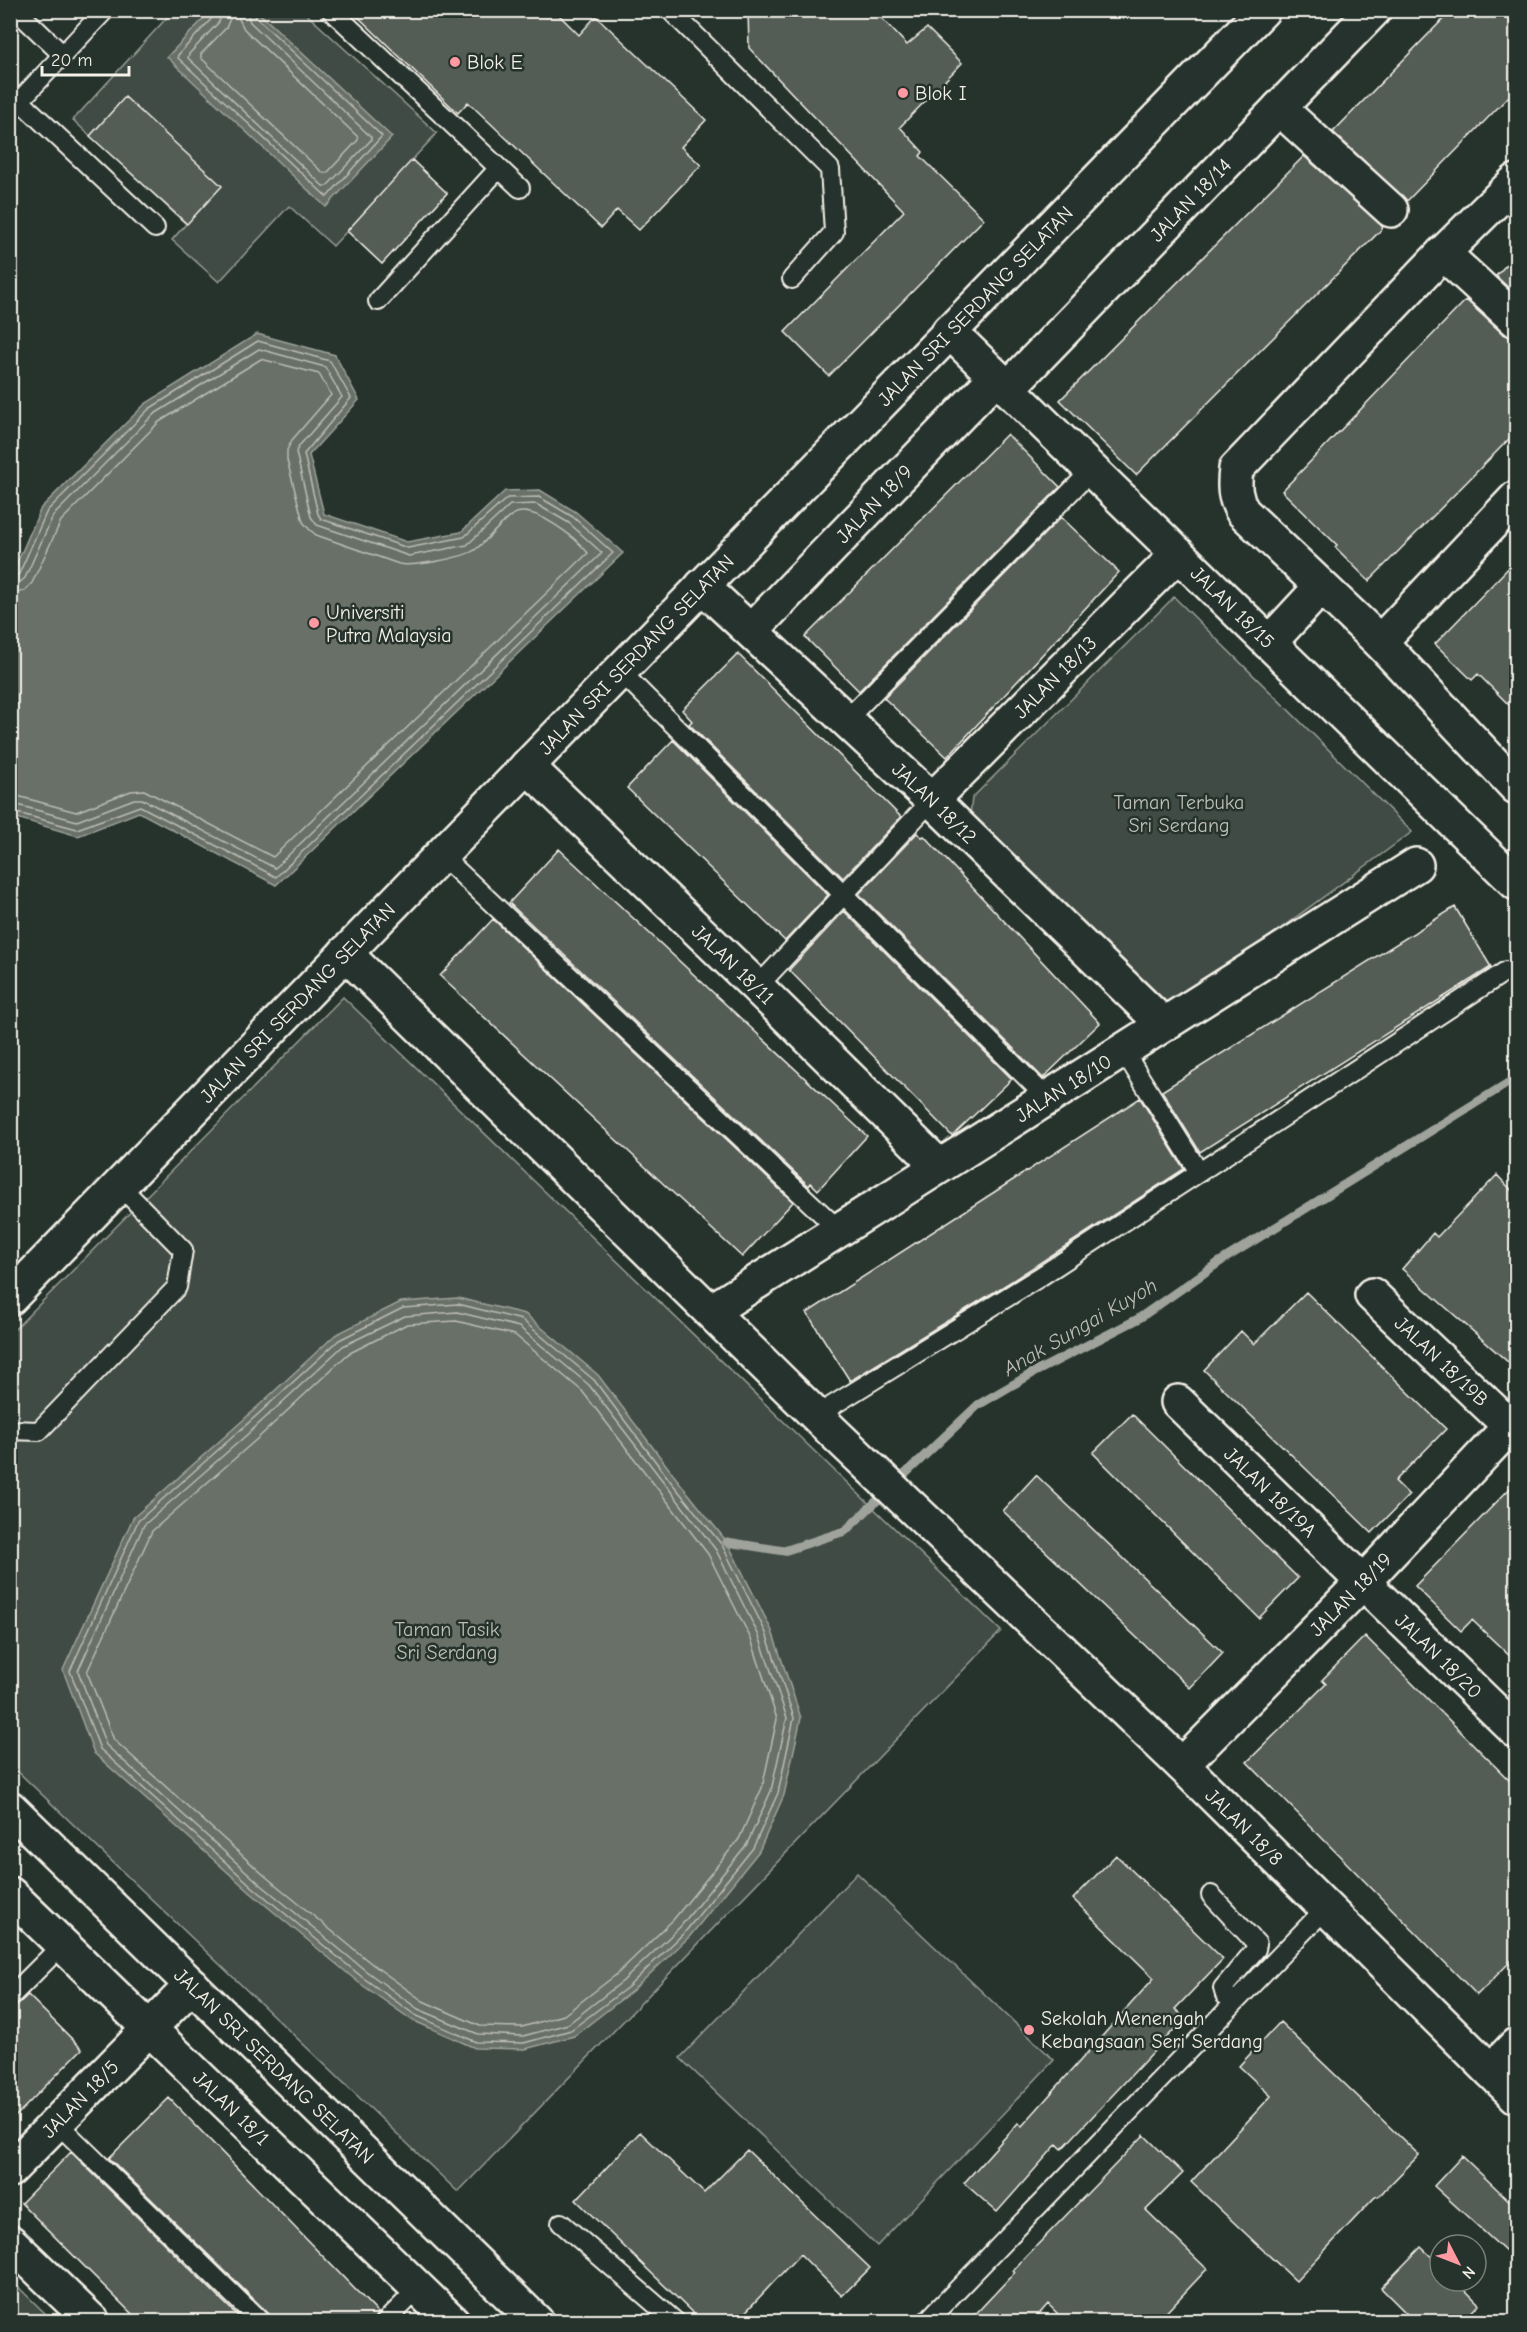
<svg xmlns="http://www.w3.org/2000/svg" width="1527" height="2332" font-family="'Comic Neue',sans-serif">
  <rect width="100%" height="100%" fill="#26332d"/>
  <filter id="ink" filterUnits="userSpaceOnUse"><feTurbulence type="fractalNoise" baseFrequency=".0167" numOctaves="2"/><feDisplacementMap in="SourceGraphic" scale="12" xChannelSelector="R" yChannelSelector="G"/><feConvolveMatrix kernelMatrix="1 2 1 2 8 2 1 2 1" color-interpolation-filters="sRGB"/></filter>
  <g filter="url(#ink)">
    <!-- green -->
    <path fill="#414b45" stroke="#9a9e96" stroke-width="1.5" d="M 173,11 L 303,11 L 437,133 L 412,160 L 447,193 L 382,264 L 347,231 L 333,246 L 289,206 L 219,282 L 172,240 L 186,224 L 73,120 Z
      M 1174,597 L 1412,832 L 1176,1005 L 1156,1000 L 969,824 L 972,798 Z
      M 343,997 L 1001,1631 L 458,2192 L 11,1765 L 10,1334 Z
      M 857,1873 L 1054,2060 L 877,2246 L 680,2058 Z
      M 11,2280 L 53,2321 L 11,2321 Z"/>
    <!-- water -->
    <path fill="#676f68" stroke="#9fa39b" stroke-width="1.5" d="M 211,11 L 257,11 L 392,137 L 326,207 L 167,57 Z
      M 257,334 L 335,355 L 359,400 L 309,455 L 324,514 L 407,542 L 461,532 L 505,491 L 540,490 L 576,512 L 623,553 L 276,885 L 139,812 L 78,836 L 10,816 L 11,577 L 41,508 L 145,404 Z
      M 458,1298 L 525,1314 L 598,1375 L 676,1478 L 727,1542 L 772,1631 L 801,1718 L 784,1795 L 759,1851 L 690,1936 L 632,1991 L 574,2036 L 525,2049 L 475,2048 L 412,2020 L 358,1982 L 251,1893 L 94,1753 L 63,1670 L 133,1518 L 241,1422 L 335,1335 L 401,1302 Z"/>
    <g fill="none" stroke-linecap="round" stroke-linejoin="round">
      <!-- shore -->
      <path stroke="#bcbdb5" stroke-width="1.5" d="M 215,10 L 213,17 L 178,55 L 178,58 L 327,197 L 382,136 L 256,17 L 254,10
        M 223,10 L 219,22 L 189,54 L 188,58 L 323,186 L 327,186 L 371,140 L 371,137 L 250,22 L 246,10
        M 236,13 L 244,29 L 358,137 L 358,140 L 327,173 L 323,173 L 201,58 L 201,54 L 226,28 L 232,14 Z
        M 10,578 L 19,574 L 47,511 L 149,409 L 258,341 L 330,361 L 351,398 L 304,454 L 318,514 L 321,519 L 408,548 L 464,537 L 507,498 L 539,497 L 573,517 L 613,553 L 276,877 L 140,806 L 77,829 L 10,811
        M 10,585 L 18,584 L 25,578 L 53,516 L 153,415 L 259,349 L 325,367 L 342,397 L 299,446 L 296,452 L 311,517 L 317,525 L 409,556 L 467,545 L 510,505 L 536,504 L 569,523 L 602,553 L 275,868 L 142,799 L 134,799 L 77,821 L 10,803
        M 10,594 L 24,591 L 32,583 L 61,521 L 159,422 L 261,359 L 319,374 L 331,395 L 292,440 L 287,450 L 287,460 L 303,522 L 309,529 L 316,535 L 399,564 C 412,567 465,558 476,549 C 487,541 503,520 514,514 C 534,504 576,538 588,553 L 273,857 L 144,790 L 131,791 L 76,812 L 10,794
        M 458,1304 L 522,1320 L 594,1380 L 671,1482 L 722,1545 L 766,1633 L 794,1718 L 778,1793 L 753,1848 L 685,1932 L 628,1987 L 571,2030 L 524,2043 L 476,2042 L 415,2015 L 362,1977 L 254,1888 L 100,1749 L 70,1671 L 138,1521 L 245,1426 L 339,1340 L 403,1308 Z
        M 457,1312 L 519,1327 L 589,1385 L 716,1550 L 759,1636 L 787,1718 L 771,1791 L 747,1844 L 680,1927 L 623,1981 L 568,2024 L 523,2036 L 478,2034 L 418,2009 L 366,1971 L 259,1883 L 106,1745 L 78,1671 L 144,1525 L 250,1432 L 343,1346 L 405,1316 Z
        M 456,1321 L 515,1335 L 582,1391 L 708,1554 L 751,1639 L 777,1719 L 762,1788 L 739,1839 L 673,1920 L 617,1974 L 564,2015 L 522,2027 L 480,2026 L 423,2001 L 372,1964 L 265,1876 L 114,1740 L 87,1672 L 152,1531 L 257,1439 L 348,1354 L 407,1324 Z"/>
      <!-- stream -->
      <path stroke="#9fa39b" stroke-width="9" d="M 727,1542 L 784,1551 L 845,1531 L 978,1405 L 1033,1373 L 1138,1319 L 1221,1261 L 1516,1078"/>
    </g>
    <!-- building -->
    <path fill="#525c55" stroke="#f4f1e8" stroke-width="1.5" d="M 351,10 L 554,10 L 579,35 L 596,16 L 706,120 L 681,147 L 701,165 L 639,230 L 617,210 L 601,228 L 468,102 L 458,113 Z
      M 748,10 L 874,10 L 907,45 L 927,28 L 962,63 L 900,127 L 923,152 L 920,156 L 984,219 L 829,376 L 785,332 L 904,211 L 749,48 Z
      M 1452,10 L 1516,10 L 1516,89 L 1407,201 L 1333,132 Z
      M 125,97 L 222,186 L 187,224 L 90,136 Z
      M 1304,156 L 1383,226 L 1382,229 L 1136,475 L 1060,400 Z
      M 412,160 L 447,193 L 382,264 L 347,231 Z
      M 1516,254 L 1516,295 L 1496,276 Z
      M 1466,300 L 1503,334 L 1516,338 L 1516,432 L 1369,581 L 1335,547 L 1337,545 L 1282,491 Z
      M 1007,434 L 1060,487 L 859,691 L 805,637 Z
      M 1061,517 L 1119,572 L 947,757 L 884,698 Z
      M 1516,560 L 1516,712 L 1478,674 L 1472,680 L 1435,644 Z
      M 738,654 L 901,817 L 843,878 L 689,724 L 692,721 L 682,710 Z
      M 673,740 L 828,895 L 785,941 L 627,788 Z
      M 917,833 L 922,837 L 924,836 L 1100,1023 L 1043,1078 L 859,894 Z
      M 559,849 L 867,1136 L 818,1190 L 811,1183 L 809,1186 L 509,903 Z
      M 1455,907 L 1491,967 L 1200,1152 L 1162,1091 Z
      M 844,911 L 1012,1079 L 952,1136 L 789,970 Z
      M 493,919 L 793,1202 L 742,1257 L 440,976 Z
      M 1140,1098 L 1184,1169 L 1012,1281 L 850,1381 L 807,1313 Z
      M 1497,1175 L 1516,1195 L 1516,1369 L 1402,1269 L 1433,1233 L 1437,1237 Z
      M 1306,1292 L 1446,1429 L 1395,1481 L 1409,1495 L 1372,1533 L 1204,1370 L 1241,1331 L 1254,1344 Z
      M 1132,1414 L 1298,1578 L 1259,1618 L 1093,1453 Z
      M 1036,1475 L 1223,1653 L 1190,1688 L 1003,1511 Z
      M 1516,1482 L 1516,1662 L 1472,1620 L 1461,1631 L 1415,1586 Z
      M 1365,1636 L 1516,1787 L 1516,1956 L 1477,1995 L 1247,1762 L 1326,1684 L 1322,1680 Z
      M 1116,1855 L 1223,1959 L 1175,2009 L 1185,2018 L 1062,2149 L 1057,2144 L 997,2212 L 964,2183 L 1018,2123 L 1022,2126 L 1154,1978 L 1073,1899 Z
      M 28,1995 L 82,2049 L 10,2122 L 10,2008 L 17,2005 Z
      M 1280,2022 L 1419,2155 L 1378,2197 L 1376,2196 L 1296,2281 L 1191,2182 L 1271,2096 L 1239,2066 Z
      M 169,2098 L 378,2313 L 374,2322 L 272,2322 L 269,2314 L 109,2158 Z
      M 640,2132 L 704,2193 L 747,2150 L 870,2268 L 842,2296 L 800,2254 L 736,2322 L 702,2322 L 576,2200 Z
      M 1144,2135 L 1183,2173 L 1146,2210 L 1207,2269 L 1157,2322 L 1066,2322 L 1048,2304 L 1032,2322 L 968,2322 L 1015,2272 L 1013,2270 Z
      M 71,2152 L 244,2322 L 140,2322 L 21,2203 Z
      M 1462,2156 L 1516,2207 L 1516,2261 L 1434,2186 Z
      M 1421,2247 L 1440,2265 L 1440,2281 L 1456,2281 L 1479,2304 L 1462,2322 L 1415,2322 L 1381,2288 Z"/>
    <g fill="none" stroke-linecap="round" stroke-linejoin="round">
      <defs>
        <path id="lane" d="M 16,10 L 63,55
          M 331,10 L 520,188
          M 670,10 L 830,169 L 834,232 L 792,279
          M 20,101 L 155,228
          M 10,111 L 105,10
          M 378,301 L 499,168
          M 619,670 L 1047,1098
          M 846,720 L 1092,470
          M 441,855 L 839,1230
          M 757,987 L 932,800
          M 1123,1050 L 1199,1172
          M 817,1415 L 1038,1278 L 1506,971
          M 10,1430 L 39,1431 L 177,1287 L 183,1250 L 120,1186
          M 1211,1895 L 1257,1944 L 1256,1949 L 1223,1988 L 1225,1995 L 1235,2001
          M 10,1997 L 63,1944
          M 57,2123 L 261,2322
          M 561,2223 L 676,2322
          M 385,2322 L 419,2288
          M 926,2322 L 1327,1907"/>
        <g id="street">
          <path d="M 1279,108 L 1391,210"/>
          <path d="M 1516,181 L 1443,253 L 1236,469 C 1234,486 1234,498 1243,512 L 1380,642 L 1516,787"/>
          <path d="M 1443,253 L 1516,320"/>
          <path id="s1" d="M 949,331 L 1516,883"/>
          <path id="s2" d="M 1008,388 L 1374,10"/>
          <path id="s3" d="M 702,586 L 932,800 L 1163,1024"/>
          <path id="s4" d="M 751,631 L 996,377"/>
          <path d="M 1380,642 L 1516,498"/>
          <path d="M 1269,643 L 1320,588"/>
          <path id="s5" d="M 527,766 L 757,987 L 939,1166"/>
          <path id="s6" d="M 932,800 L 1178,554"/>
          <path id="s7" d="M 345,953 L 833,1432 L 1182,1765 L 1516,2096"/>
          <path id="s8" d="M 1372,1295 L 1510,1426"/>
          <path id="s9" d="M 10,1298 L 1263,10"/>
          <path id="s10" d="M 711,1311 L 1416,865"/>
          <path id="s11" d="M 1178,1402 L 1516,1731"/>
          <path id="s12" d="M 1182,1765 L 1362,1583 L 1516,1420"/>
          <path id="s13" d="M 10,1894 L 453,2322"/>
          <path d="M 1491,2071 L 1516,2045"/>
          <path id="s14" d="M 10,2170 L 192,1985"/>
          <path d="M 10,2242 L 93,2322"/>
        </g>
        <g id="secondary">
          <path id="s15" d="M 10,1808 L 537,2322"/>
        </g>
      </defs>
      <!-- lane casing -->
      <use href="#lane" stroke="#f4f1e8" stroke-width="22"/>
      <!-- street casing -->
      <use href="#street" stroke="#f4f1e8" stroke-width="38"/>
      <!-- secondary casing -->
      <use href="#secondary" stroke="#f4f1e8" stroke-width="38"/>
      <!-- lane -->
      <use href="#lane" stroke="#26332d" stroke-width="18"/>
      <!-- street -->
      <use href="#street" stroke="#26332d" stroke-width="33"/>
      <!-- secondary -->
      <use href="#secondary" stroke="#26332d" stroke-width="33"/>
    </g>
  </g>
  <!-- markers -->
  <g fill="#ff9aa2" stroke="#26332d" stroke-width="2">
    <circle cx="455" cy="62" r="6"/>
    <circle cx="903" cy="93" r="6"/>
    <circle cx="314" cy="623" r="6"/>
    <circle cx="1029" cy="2030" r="6"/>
  </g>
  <g text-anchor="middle" stroke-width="5" stroke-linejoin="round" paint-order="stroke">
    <!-- poi labels -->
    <g font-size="20" fill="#f4f1e8" stroke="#26332d" text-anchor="start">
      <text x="467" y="69">Blok E</text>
      <text x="915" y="100">Blok I</text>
      <text x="326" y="619">Universiti<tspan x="326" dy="23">Putra Malaysia</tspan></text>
      <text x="1041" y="2025">Sekolah Menengah<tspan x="1041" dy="23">Kebangsaan Seri Serdang</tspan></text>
    </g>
    <!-- street labels -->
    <g font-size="20" fill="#f4f1e8" stroke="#26332d">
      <text dy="7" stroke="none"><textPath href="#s2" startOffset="262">JALAN 18/14</textPath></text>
      <text dy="7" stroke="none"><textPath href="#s9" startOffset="1384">JALAN SRI SERDANG SELATAN</textPath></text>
      <text dy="7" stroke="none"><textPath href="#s4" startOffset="177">JALAN 18/9</textPath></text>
      <text dy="7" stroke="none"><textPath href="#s1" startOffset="396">JALAN 18/15</textPath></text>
      <text dy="7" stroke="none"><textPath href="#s9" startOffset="898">JALAN SRI SERDANG SELATAN</textPath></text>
      <text dy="7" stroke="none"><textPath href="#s6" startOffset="174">JALAN 18/13</textPath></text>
      <text dy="7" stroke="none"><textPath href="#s3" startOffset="318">JALAN 18/12</textPath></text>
      <text dy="7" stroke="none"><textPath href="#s5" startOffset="286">JALAN 18/11</textPath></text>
      <text dy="7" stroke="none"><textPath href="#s9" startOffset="412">JALAN SRI SERDANG SELATAN</textPath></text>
      <text dy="7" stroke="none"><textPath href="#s10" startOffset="417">JALAN 18/10</textPath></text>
      <text dy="7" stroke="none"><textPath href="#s8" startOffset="96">JALAN 18/19B</textPath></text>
      <text dy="7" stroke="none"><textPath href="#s11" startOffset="129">JALAN 18/19A</textPath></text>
      <text dy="7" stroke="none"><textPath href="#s12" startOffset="240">JALAN 18/19</textPath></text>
      <text dy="7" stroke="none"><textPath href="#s11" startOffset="364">JALAN 18/20</textPath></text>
      <text dy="7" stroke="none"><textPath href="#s7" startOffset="1254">JALAN 18/8</textPath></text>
      <text dy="7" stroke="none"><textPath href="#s15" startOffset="369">JALAN SRI SERDANG SELATAN</textPath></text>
      <text dy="7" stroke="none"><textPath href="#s14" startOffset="100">JALAN 18/5</textPath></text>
      <text dy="7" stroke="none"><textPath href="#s13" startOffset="308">JALAN 18/1</textPath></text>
    </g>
    <!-- park labels -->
    <g font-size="20" fill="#bebfb7" stroke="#26332d">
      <text x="1179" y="809">Taman Terbuka<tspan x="1179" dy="23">Sri Serdang</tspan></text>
      <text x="447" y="1636">Taman Tasik<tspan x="447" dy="23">Sri Serdang</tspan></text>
    </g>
    <!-- water labels -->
    <g font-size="21" font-style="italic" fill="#bcbdb5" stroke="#26332d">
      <text transform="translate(1080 1327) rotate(-30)" y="7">Anak Sungai Kuyoh</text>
    </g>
  </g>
  <!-- margin -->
  <rect width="1527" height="2332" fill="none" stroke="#26332d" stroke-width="36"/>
  <rect x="18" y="18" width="1491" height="2296" fill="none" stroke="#f4f1e8" stroke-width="2" filter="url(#ink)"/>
  <!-- north arrow -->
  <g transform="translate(1458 2263) rotate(132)"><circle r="28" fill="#26332d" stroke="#787f78" stroke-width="1.5"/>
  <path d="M0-4.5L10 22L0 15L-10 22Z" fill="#ff9aa2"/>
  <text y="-9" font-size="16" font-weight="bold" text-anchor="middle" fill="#f4f1e8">N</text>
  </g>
  <!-- scale -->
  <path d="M42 66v9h87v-9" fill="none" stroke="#f4f1e8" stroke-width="3"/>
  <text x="51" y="66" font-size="18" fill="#f4f1e8" stroke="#26332d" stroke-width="4.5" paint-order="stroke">20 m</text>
</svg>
